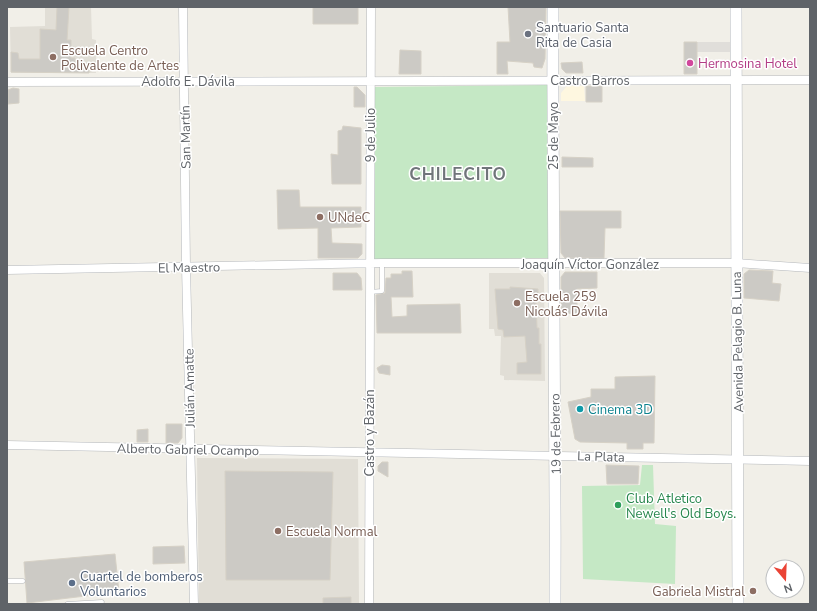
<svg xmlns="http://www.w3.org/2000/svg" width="817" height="611" font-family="'Nunito Sans',sans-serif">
  <rect width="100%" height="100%" fill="#f1efe8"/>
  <!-- commercial -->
  <path fill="#fef7e0" d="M 567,86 L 584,86 L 585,101 L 561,101 L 561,93 Z"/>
  <!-- industrial -->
  <path fill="#e0deda" d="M 697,42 L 730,42 L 730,52 L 697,52 Z"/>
  <!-- education -->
  <path fill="#e1ded6" d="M 45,7 L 91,7 L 92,39 L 96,40 L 96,73 L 11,73 L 10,27 L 45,26 Z
    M 489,273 L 540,273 L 544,278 L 545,381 L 504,380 L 504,376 L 500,375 L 501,336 L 495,336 L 494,329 L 489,329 Z
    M 197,458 L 358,459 L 359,604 L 199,604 Z"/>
  <!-- green -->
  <path fill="#c5e8c5" d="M 547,85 L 548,258 L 374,260 L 373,87 Z
    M 642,465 L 653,465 L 655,524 L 676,526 L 675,584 L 583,579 L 582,486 L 640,485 Z"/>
  <!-- building -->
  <path fill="#cccac5" stroke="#d6d1c6" d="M 57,7 L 69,7 L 67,40 L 71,40 L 71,58 L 75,58 L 75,63 L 89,64 L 89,73 L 11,72 L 11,52 L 18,53 L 19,59 L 40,59 L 40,29 L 56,30 Z
    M 313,7 L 358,7 L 358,24 L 313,24 Z
    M 508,7 L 546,7 L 545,59 L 542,68 L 534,67 L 533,63 L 507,61 L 508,74 L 497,74 L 497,42 L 510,42 Z
    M 684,42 L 697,42 L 697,74 L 684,74 Z
    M 400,50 L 421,51 L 421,74 L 399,74 Z
    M 582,62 L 583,73 L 566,73 L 562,69 L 561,63 Z
    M 586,86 L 602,86 L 602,102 L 586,102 Z
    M 354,87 L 357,87 L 365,95 L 365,107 L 354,107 Z
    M 13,88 L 19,89 L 19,103 L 8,104 L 8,90 Z
    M 343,126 L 361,128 L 361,184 L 332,184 L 331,154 L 338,155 L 338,131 L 342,130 Z
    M 562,157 L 593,158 L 593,167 L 562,167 Z
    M 277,190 L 299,190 L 300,207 L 361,207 L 361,227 L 331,228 L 332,243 L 362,244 L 362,254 L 358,258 L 318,258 L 318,228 L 278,229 Z
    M 560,211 L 621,211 L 621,228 L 605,228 L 604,258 L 565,258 L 561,253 Z
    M 749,270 L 773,271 L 772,283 L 781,284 L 779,301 L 744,298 L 744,274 Z
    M 402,271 L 412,271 L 413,297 L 391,297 L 392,317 L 407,316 L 407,305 L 460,304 L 461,333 L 377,333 L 376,295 L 385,293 L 386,278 L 391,278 L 391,274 L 402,274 Z
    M 565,272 L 597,272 L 597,288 L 577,289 L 577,314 L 561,313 L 561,277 Z
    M 333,273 L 357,273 L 361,278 L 362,290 L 333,290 Z
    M 510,287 L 538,289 L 538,301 L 536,301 L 537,328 L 539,328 L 539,344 L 541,344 L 541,374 L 517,374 L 517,363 L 527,362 L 525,336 L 504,337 L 503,330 L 498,329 L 495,289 L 510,289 Z
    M 382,365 L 390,366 L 390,375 L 379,373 L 377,368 Z
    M 655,376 L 654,443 L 643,443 L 643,449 L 627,449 L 627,443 L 580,442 L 575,439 L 568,402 L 591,397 L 591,389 L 615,389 L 615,377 Z
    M 166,424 L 182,424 L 182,438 L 178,443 L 166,443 Z
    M 148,429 L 148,442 L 137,442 L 137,430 Z
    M 382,462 L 388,462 L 388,477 L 378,471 L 378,466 Z
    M 606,465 L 639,466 L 638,484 L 607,484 Z
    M 225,471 L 333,472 L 330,580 L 226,580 Z
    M 184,546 L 185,563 L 153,564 L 153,547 Z
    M 115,554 L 119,592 L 27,603 L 24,562 Z
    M 351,597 L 351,604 L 323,604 L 323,598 Z"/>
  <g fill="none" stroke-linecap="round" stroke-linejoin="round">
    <defs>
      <path id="service" d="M 370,292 L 382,291 L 382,263
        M 7,581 L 23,581
        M 67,604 L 102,602"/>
      <path id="minor" d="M 183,7 L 186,267 L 194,604
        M 7,82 L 810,80
        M 7,270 L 382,263 L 736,263 L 810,268
        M 7,445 L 810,461
        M 369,604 L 371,7"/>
      <path id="secondary" d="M 553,7 C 552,206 556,405 555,604
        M 736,7 L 738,604"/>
    </defs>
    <!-- service casing -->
    <use href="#service" stroke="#b5b8bc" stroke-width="5"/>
    <!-- minor casing -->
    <use href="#minor" stroke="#b5b8bc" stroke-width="9"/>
    <!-- secondary casing -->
    <use href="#secondary" stroke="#b6babf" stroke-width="12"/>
    <!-- service -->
    <use href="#service" stroke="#fff" stroke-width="4"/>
    <!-- minor -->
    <use href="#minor" stroke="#fff" stroke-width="8"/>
    <!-- secondary -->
    <use href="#secondary" stroke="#fff" stroke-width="11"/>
  </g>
  <!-- markers -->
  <circle fill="#6b7280" stroke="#fff" stroke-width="1.5" cx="528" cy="34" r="4"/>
  <g fill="#8d6e63" stroke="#fff" stroke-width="1.5">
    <circle cx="53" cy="57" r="4"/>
    <circle cx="320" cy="217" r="4"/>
    <circle cx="517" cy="303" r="4"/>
    <circle cx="278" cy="531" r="4"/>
    <circle cx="753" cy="591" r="4"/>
  </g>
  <circle fill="#d1479c" stroke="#fff" stroke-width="1.5" cx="690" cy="63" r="4"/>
  <circle fill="#0f9aa8" stroke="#fff" stroke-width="1.5" cx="580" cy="409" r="4"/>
  <circle fill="#2e9e5b" stroke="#fff" stroke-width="1.5" cx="618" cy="505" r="4"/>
  <circle fill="#5c6f8a" stroke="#fff" stroke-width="1.5" cx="72" cy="583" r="4"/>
  <g text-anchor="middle" stroke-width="3" stroke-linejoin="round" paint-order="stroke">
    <!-- worship labels -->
    <g font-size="13" fill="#5b616d" stroke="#fff" text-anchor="start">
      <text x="536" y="32">Santuario Santa<tspan x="536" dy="15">Rita de Casia</tspan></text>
    </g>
    <!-- education labels -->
    <g font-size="13" fill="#785e54" stroke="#fff" text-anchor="start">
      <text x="61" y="55">Escuela Centro<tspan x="61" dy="15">Polivalente de Artes</tspan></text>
      <text x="328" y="222">UNdeC</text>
      <text x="525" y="301">Escuela 259<tspan x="525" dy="15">Nicolás Dávila</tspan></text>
      <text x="286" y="536">Escuela Normal</text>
      <text x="745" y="596" text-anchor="end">Gabriela Mistral</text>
    </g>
    <!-- hotel labels -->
    <g font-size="13" fill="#b23c85" stroke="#fff" text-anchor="start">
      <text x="698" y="68">Hermosina Hotel</text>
    </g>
    <!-- street labels -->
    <g font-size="13" fill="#5f6368" stroke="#fff">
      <text x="590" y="85">Castro Barros</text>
      <text x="188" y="86">Adolfo E. Dávila</text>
      <text transform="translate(370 135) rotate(-90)" y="5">9 de Julio</text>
      <text transform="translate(553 136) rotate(-90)" y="5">25 de Mayo</text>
      <text transform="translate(185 137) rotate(-91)" y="5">San Martín</text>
      <text x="590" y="269">Joaquín Víctor González</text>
      <text transform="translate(189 267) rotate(-1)" y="5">El Maestro</text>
      <text transform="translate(737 342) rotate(-91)" y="5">Avenida Pelagio B. Luna</text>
      <text transform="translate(189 388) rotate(-91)" y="5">Julián Amatte</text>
      <text transform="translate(369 433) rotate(-90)" y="5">Castro y Bazán</text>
      <text transform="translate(555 434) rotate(-91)" y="5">19 de Febrero</text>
      <text transform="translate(188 449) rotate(1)" y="5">Alberto Gabriel Ocampo</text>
      <text transform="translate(601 456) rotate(2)" y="5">La Plata</text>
    </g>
    <!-- culture labels -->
    <g font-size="13" fill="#0d838f" stroke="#fff" text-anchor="start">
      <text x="588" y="414">Cinema 3D</text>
    </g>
    <!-- leisure labels -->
    <g font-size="13" fill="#27864d" stroke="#fff" text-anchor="start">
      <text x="626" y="503">Club Atletico<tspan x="626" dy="15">Newell's Old Boys.</tspan></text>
    </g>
    <!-- service labels -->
    <g font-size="13" fill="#4e5e75" stroke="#fff" text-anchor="start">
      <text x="80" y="581">Cuartel de bomberos<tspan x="80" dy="15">Voluntarios</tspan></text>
    </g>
    <!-- district labels -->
    <g font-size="17" font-weight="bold" letter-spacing="1" fill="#70757a" stroke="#fff">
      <text x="458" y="180">CHILECITO</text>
    </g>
  </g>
  <!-- border -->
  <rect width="817" height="611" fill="none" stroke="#5f6368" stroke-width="16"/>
  <!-- north arrow -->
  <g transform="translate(785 579) rotate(161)"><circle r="19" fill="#ffffff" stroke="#bfc1c3"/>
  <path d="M0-3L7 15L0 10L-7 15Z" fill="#ea4335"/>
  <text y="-6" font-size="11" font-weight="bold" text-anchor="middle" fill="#5f6368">N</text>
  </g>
</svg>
